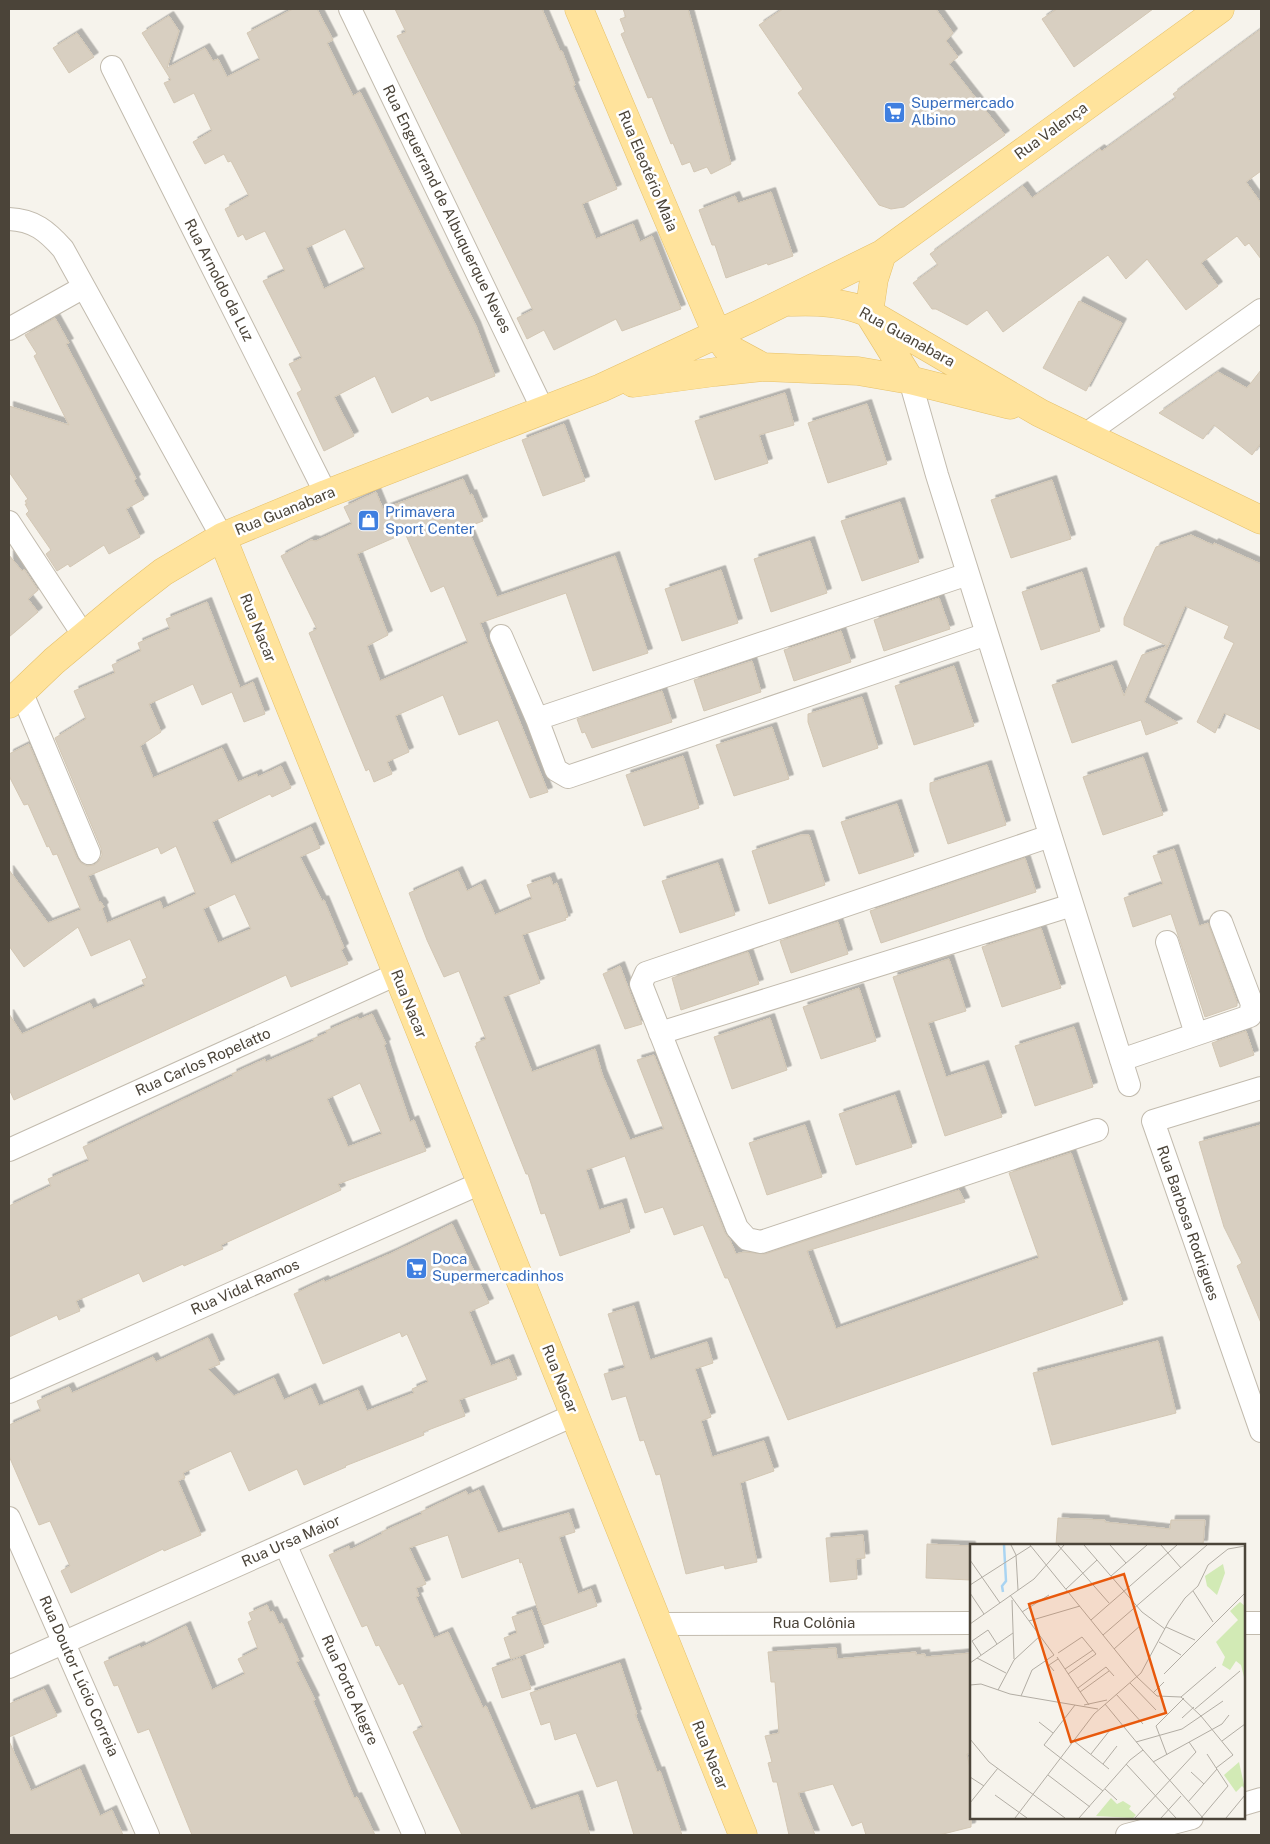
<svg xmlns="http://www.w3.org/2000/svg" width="1270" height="1844" font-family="'Public Sans',sans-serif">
  <defs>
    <filter id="shadow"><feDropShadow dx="4.5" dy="-4.5" stdDeviation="0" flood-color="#0004"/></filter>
  </defs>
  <rect width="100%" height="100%" fill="#f6f3ec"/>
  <!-- building -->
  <path fill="#d8cfc1" stroke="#d3c7b4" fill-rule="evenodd" filter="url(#shadow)" d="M 293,9 L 317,9 L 333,40 L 327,43 L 353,96 L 360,92 L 476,326 L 495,376 L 431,401 L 428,396 L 392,413 L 375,376 L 334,397 L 354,436 L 324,451 L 297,393 L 302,390 L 289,364 L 302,358 L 263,281 L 285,271 L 265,231 L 246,240 L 243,234 L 238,237 L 225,209 L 249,196 L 231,161 L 228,162 L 224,154 L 205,164 L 193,142 L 212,131 L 194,93 L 174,103 L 164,83 L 171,80 L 142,33 L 169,16 L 179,31 L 167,68 L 205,48 L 213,61 L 218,59 L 227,77 L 260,60 L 247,33 ZM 345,229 L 365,269 L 324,289 L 306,248 Z
    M 395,9 L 542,9 L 560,51 L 562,51 L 575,85 L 573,86 L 617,189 L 582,204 L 596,239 L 633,224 L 640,242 L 652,236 L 681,309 L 622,331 L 616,319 L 554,350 L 544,330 L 527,339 L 517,318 L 533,310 L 397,36 L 406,32 Z
    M 623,9 L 688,9 L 731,164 L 711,174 L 707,167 L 694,172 L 690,162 L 682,165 L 673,143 L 671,144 L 652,97 L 648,98 L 621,34 L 625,32 L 620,19 L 626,17 Z
    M 783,9 L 936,9 L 953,33 L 946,41 L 958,57 L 949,64 L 1005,135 L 904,207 L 891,209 L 879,205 L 798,93 L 803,89 L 759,25 Z
    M 1057,9 L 1153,9 L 1074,67 L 1042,19 Z
    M 1261,29 L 1261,171 L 1246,182 L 1261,203 L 1261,259 L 1249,243 L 1245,246 L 1237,236 L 1201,263 L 1218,286 L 1186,310 L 1147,259 L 1126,279 L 1108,255 L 1003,332 L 987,310 L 967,325 L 936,309 L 932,309 L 913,283 L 938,265 L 930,254 L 1023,186 L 1032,198 L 1100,149 L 1102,151 L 1176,98 L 1173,94 Z
    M 77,33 L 94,57 L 69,73 L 53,48 Z
    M 771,192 L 793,256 L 768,265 L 767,263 L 726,278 L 715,245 L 712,245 L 699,210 L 735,196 L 738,203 Z
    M 1079,301 L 1122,323 L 1086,391 L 1043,368 Z
    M 55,318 L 69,343 L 66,344 L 136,479 L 134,481 L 144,499 L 126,509 L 140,537 L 109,554 L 104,545 L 70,567 L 68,564 L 57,571 L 46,554 L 51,550 L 26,514 L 29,511 L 25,504 L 27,504 L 25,501 L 28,499 L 9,472 L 9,406 L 69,425 L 34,356 L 37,354 L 25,335 Z
    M 1261,370 L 1261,443 L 1252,455 L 1214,425 L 1203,439 L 1159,413 L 1218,372 L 1247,388 Z
    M 785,393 L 794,425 L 759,435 L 768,463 L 715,480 L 695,421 Z
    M 867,404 L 887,464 L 828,483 L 808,423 Z
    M 564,424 L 585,481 L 543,496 L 522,440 Z
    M 463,479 L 470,495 L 472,494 L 483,521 L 467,527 L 497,597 L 615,556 L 648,653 L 593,671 L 566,593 L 480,623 L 548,792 L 530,798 L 498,720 L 459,735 L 443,695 L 395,716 L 409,752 L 387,762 L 392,774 L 374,782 L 369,769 L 366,771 L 309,633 L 317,629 L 281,556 L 311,540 L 316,541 L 352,524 L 344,507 L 376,492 L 383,509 ZM 405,533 L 431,592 L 444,586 L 468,643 L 380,681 L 367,646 L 388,635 L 357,554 Z
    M 1052,480 L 1071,539 L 1011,558 L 991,500 Z
    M 900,502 L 919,562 L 862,581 L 841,521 Z
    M 1191,535 L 1213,545 L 1214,543 L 1261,564 L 1261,730 L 1224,713 L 1215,733 L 1197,722 L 1234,643 L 1224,638 L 1229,626 L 1185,606 L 1168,646 L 1124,625 L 1124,618 L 1156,547 Z
    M 810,541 L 827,593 L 771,612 L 754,559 Z
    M 9,555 L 22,571 L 24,569 L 38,590 L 28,599 L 38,612 L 9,637 Z
    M 721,570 L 738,623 L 682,641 L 665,589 Z
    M 1082,572 L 1100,631 L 1041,650 L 1022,592 Z
    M 939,598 L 950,629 L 884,651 L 874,620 Z
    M 207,602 L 240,688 L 253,682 L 265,714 L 244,722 L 232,692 L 202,705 L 193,684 L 149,704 L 161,732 L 140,746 L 153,778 L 222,748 L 238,782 L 257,774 L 258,777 L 281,766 L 291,788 L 272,797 L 270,794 L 212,822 L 231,864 L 311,827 L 320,848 L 300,857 L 322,901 L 324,900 L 344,948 L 341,950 L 348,964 L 291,987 L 286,975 L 14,1100 L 9,1089 L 9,1014 L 22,1034 L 90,1003 L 93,1009 L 145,986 L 142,980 L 147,978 L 130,939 L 91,956 L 78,927 L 24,967 L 9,946 L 9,870 L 48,923 L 81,910 L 57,854 L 53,855 L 49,846 L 47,847 L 28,804 L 24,805 L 9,776 L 9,754 L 29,744 L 77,858 L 81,863 L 87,866 L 94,865 L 99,861 L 102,855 L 101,848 L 55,738 L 86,719 L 74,691 L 115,673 L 112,665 L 141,651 L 138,643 L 170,629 L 166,619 ZM 176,846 L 196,894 L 163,909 L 160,901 L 107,923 L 102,909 L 104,907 L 101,902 L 99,902 L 88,876 L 158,847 L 161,854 ZM 235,894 L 251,929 L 218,943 L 203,909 Z
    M 841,631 L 851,662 L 794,681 L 784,650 Z
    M 1168,646 L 1144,702 L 1178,723 L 1146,735 L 1141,720 L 1072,743 L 1052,685 L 1112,665 L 1124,696 L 1142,655 Z
    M 752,661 L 761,692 L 704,711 L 694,680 Z
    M 954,666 L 974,726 L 914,745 L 895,686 Z
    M 662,691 L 672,722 L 592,748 L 585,732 L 582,733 L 577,719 Z
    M 862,697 L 878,748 L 823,767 L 808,722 L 808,714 Z
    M 772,727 L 789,779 L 734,796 L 716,745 Z
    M 683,756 L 699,808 L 644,826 L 626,775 Z
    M 1143,757 L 1163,815 L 1103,835 L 1083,777 Z
    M 987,765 L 1006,825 L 948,844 L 930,791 L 930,783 Z
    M 897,804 L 914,856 L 859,874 L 841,822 Z
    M 801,835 L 809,835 L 825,885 L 769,904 L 752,851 Z
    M 1174,849 L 1199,926 L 1208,923 L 1237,1002 L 1237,1006 L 1205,1017 L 1171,914 L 1133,927 L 1124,898 L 1163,884 L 1153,856 Z
    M 1025,858 L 1036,892 L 881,943 L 870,911 Z
    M 718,863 L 735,915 L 680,933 L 662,881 Z
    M 458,871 L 467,891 L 481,884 L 495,915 L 532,899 L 527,885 L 550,877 L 553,885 L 557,883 L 568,917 L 565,918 L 566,920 L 522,935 L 540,983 L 503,997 L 532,1072 L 595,1049 L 602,1074 L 630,1140 L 664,1129 L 637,1060 L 654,1055 L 725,1233 L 730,1240 L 736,1254 L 744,1252 L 765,1254 L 959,1190 L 965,1202 L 807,1251 L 836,1329 L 1039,1258 L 1009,1173 L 1071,1153 L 1123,1304 L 788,1420 L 728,1278 L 725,1278 L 703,1225 L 674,1235 L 663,1207 L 645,1213 L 625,1156 L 586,1170 L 599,1210 L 622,1203 L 630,1232 L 560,1256 L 545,1213 L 541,1214 L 528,1174 L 526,1174 L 475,1046 L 477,1046 L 476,1043 L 486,1039 L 459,971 L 444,977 L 427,940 L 409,893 Z
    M 838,922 L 848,954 L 791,973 L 780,941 Z
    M 1041,928 L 1061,988 L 1002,1007 L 982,947 Z
    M 748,952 L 759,984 L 681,1010 L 672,978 Z
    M 949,959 L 966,1011 L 928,1023 L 946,1077 L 984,1065 L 1002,1117 L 945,1136 L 893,977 Z
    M 620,966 L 642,1024 L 625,1029 L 603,974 Z
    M 859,988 L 876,1041 L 821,1059 L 803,1007 Z
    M 372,1014 L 386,1044 L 384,1045 L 390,1063 L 390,1064 L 410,1122 L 414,1120 L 426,1151 L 338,1184 L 341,1190 L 221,1245 L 223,1249 L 184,1266 L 183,1264 L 143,1282 L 139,1273 L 76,1301 L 80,1311 L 59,1320 L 57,1315 L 9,1337 L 9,1206 L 51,1186 L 48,1179 L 89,1161 L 83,1147 L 233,1076 L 232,1074 L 265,1059 L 266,1062 L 314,1041 L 313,1039 L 327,1033 L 326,1031 L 358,1017 L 358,1020 ZM 360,1083 L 382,1134 L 348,1147 L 327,1099 Z
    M 770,1018 L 787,1070 L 732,1089 L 714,1037 Z
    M 1074,1027 L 1093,1087 L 1035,1106 L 1015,1046 Z
    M 1246,1031 L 1254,1055 L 1220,1067 L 1212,1043 Z
    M 895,1095 L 912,1147 L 856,1165 L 839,1114 Z
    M 805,1125 L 822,1177 L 767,1195 L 749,1143 Z
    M 1261,1125 L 1261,1323 L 1237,1266 L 1242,1263 L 1224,1227 L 1199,1142 Z
    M 452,1224 L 489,1303 L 469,1312 L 491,1366 L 509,1359 L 517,1379 L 459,1400 L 465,1416 L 423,1432 L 424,1435 L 345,1466 L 346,1467 L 304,1485 L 297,1469 L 249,1491 L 231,1451 L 183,1473 L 185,1478 L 178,1481 L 201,1535 L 164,1551 L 163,1549 L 71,1593 L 61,1571 L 70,1566 L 50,1521 L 39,1525 L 9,1456 L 9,1425 L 41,1411 L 37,1401 L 69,1387 L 72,1393 L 153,1357 L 156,1362 L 208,1338 L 220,1364 L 208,1369 L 234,1396 L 274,1378 L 284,1400 L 311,1388 L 319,1406 L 358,1390 L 367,1411 L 414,1393 L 412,1389 L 428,1382 L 407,1334 L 402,1337 L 400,1332 L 323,1364 L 294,1294 L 324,1280 L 325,1282 L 392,1253 Z
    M 634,1306 L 650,1360 L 707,1342 L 713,1363 L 695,1369 L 711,1417 L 701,1421 L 712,1457 L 764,1441 L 774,1471 L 740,1483 L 757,1562 L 725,1569 L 724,1565 L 686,1574 L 660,1474 L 656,1475 L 644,1440 L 640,1441 L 626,1396 L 612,1400 L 604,1374 L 625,1368 L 608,1314 Z
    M 1158,1341 L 1176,1413 L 1052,1445 L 1033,1373 Z
    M 479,1490 L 498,1533 L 569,1513 L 575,1532 L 559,1537 L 578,1594 L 591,1589 L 597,1606 L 543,1625 L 522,1562 L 520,1563 L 519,1558 L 462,1578 L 448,1535 L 409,1548 L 426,1584 L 416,1588 L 419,1596 L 416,1597 L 434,1638 L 448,1632 L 483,1708 L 486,1706 L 531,1810 L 578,1795 L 590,1835 L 462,1835 L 413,1732 L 423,1727 L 403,1683 L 399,1685 L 379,1645 L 376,1646 L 367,1625 L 362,1627 L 329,1555 L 349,1546 L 350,1550 L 382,1534 L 382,1532 L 422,1514 L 421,1512 L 466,1491 L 468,1495 Z
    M 1058,1518 L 1105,1520 L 1105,1522 L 1170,1529 L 1171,1520 L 1205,1520 L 1203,1545 L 1056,1545 Z
    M 863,1535 L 865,1558 L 856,1559 L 857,1579 L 830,1582 L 826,1538 Z
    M 927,1544 L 971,1546 L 971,1580 L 926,1578 Z
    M 267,1605 L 270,1612 L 273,1611 L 279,1624 L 282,1623 L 299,1661 L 296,1662 L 315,1700 L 313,1701 L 354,1798 L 357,1797 L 375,1835 L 192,1835 L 149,1729 L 138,1733 L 118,1685 L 114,1686 L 104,1662 L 140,1646 L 141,1648 L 186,1626 L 212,1690 L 245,1674 L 238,1659 L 258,1649 L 248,1622 L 252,1620 L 249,1613 Z
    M 532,1610 L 544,1647 L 511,1659 L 504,1638 L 517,1633 L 512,1617 Z
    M 836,1648 L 837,1659 L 916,1652 L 916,1655 L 925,1654 L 925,1657 L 971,1653 L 971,1753 L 967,1754 L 971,1773 L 971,1827 L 939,1835 L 866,1835 L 862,1822 L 852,1826 L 833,1784 L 798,1793 L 815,1835 L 789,1835 L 777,1782 L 773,1782 L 768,1763 L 772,1762 L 765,1736 L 779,1733 L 775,1682 L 771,1682 L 768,1652 Z
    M 520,1658 L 531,1689 L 502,1698 L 492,1668 Z
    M 620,1663 L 637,1714 L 635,1714 L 657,1772 L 660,1771 L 682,1835 L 634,1835 L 617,1780 L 597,1787 L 576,1733 L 555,1740 L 550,1722 L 541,1725 L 530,1693 Z
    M 44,1689 L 57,1716 L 9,1737 L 9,1704 Z
    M 9,1741 L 31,1791 L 80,1769 L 100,1816 L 112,1810 L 123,1835 L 9,1835 Z"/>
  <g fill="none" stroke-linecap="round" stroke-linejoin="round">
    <defs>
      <path id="minor" d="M 350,9 L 543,410
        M 112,67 L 326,494
        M 9,219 C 34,220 47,231 63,249 L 222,537
        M 9,329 L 84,287
        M 910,380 L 937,475 L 1129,1085
        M 1086,434 L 1261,310
        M 9,522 L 84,636
        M 501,636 L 537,719 L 556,770 L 568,777 L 987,634
        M 21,691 L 89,853
        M 537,719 L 968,574
        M 1050,836 L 646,973 L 641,984 L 737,1228 L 747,1239 L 761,1242 L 1097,1130
        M 1167,942 L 1196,1034
        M 660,1033 L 1072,905
        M 1121,1060 L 1250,1016 L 1252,1004 L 1221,922
        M 1261,1088 L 1153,1121 L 1261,1431
        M 9,1150 L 397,974
        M 9,1392 L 481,1183
        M 9,1518 L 148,1835
        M 285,1544 L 414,1835
        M 1244,1623 L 1261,1623
        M 658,1624 L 971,1623
        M 9,1667 L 574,1415
        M 1244,1804 L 1261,1799
        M 1127,1835 L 1192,1818"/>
      <path id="major" d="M 579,9 L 717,334 L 726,347 L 763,367
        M 791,302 C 818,301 844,302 869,313 L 1040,413 L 1261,520
        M 869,313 L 874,279 L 882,254
        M 871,317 L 910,380
        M 633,383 L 715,372 L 763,367 L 858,371 L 910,380 L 1010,405
        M 222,537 L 743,1835
        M 9,704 L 54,661 L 127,600 L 163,572 L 222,537 L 326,494 L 601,388 L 756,316 L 882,254 L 1220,9"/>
    </defs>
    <!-- minor casing -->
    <use href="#minor" stroke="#c2bbae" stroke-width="24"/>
    <!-- major casing -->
    <use href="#major" stroke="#e6c16a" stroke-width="29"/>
    <!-- minor -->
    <use href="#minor" stroke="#fff" stroke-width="22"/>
    <!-- major -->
    <use href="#major" stroke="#ffe39c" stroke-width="28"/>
  </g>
  <!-- icons -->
  <defs>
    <symbol id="supermarket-square" viewBox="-11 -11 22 22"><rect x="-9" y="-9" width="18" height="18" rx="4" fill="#3f7fe0" stroke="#fff"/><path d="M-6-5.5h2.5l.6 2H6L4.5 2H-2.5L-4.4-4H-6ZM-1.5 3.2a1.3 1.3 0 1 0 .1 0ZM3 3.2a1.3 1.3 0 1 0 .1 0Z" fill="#fff"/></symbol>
    <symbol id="shop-square" viewBox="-11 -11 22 22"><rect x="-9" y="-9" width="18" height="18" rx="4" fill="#3f7fe0" stroke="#fff"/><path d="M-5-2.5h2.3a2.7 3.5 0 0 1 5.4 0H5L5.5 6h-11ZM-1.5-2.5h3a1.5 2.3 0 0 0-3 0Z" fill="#fff"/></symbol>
  </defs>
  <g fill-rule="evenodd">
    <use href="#supermarket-square" x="882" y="100" width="25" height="25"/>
    <use href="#shop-square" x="356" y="508" width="25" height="25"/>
    <use href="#supermarket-square" x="404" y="1256" width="25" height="25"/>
  </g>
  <g text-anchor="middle" stroke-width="5" stroke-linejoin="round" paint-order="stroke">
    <!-- shop labels -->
    <g font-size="15" fill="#366cbe" stroke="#fff" text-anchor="start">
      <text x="911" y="108">Supermercado<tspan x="911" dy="17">Albino</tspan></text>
      <text x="385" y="517">Primavera<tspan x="385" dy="17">Sport Center</tspan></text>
      <text x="432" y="1264">Doca<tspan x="432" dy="17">Supermercadinhos</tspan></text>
    </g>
    <!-- street labels -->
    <g font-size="15" fill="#4b4439" stroke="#fff">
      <text transform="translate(1051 131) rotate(-36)" y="5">Rua Valença</text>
      <text transform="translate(648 171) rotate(67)" y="5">Rua Eleotério Maia</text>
      <text transform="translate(447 209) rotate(64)" y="5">Rua Enguerrand de Albuquerque Neves</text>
      <text transform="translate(219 280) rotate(63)" y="5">Rua Arnoldo da Luz</text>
      <text transform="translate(907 337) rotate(29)" y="5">Rua Guanabara</text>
      <text transform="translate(285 511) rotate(-22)" y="5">Rua Guanabara</text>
      <text transform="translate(258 628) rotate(68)" y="5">Rua Nacar</text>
      <text transform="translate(409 1004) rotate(68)" y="5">Rua Nacar</text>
      <text transform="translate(203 1062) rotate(-24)" y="5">Rua Carlos Ropelatto</text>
      <text transform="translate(1188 1223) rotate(71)" y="5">Rua Barbosa Rodrigues</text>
      <text transform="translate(245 1287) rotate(-24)" y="5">Rua Vidal Ramos</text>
      <text transform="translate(560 1379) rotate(68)" y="5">Rua Nacar</text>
      <text transform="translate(291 1541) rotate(-24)" y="5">Rua Ursa Maior</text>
      <text x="814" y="1628">Rua Colônia</text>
      <text transform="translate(79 1676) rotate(66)" y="5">Rua Doutor Lúcio Correia</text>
      <text transform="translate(350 1690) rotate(66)" y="5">Rua Porto Alegre</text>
      <text transform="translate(710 1755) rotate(68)" y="5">Rua Nacar</text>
    </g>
  </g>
  <!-- overview -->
  <g transform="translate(970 1544)">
    <rect width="275" height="275" fill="#f6f3ec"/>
    <path d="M 253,20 L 255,29 L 247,51 L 237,42 L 235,32 ZM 270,58 L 275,62 L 275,137 L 271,121 L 266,117 L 260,126 L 252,121 L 255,113 L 246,98 L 268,76 L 260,67 ZM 269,218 L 275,245 L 272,242 L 266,248 L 254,231 ZM 141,254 L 147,260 L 153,257 L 161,262 L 159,265 L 166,271 L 163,274 L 126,272 Z" fill="#d2eab5"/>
    <path fill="none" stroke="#a9d4f2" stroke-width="2.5" d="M 33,48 L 32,42 L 36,37 L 34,1"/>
    <path fill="none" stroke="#b2ada4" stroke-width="1" d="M 41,1 L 46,11 L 48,46M 60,1 L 167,133M 88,1 L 139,59M 114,1 L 172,68 L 195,85M 140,1 L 156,19M 191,1 L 211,24M 0,16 L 30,59M 141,32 L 177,1M 0,41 L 61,2M 96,45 L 127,16M 223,47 L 243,78M 0,49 L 14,70M 40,51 L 84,111 L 62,126 L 51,152M 42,56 L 44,115M 52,68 L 79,51M 121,76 L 207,1M 59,77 L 110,62M 0,80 L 64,35 L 94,1M 196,83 L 225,96M 133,91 L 237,1M 189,98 L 211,111M 144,105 L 171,81M 88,109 L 112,93 L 126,110 L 98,130M 11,111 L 2,97 L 18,86 L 27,100M 87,113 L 119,161M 7,114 L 36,129M 0,119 L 43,89M 95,125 L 123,106M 84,127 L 79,121 L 88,115M 194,130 L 275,49M 167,133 L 187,152 L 211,153 L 231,172 L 263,211 L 246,224M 160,139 L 186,166M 0,141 L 11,140 L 40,150 L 128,165M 108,144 L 136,123 L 144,132M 28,146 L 44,116 L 70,92M 110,148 L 139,127M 183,149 L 194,138M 146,150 L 173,180M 211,153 L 246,123M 105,161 L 74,201 L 133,247M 114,161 L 137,156M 225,165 L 270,127M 212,174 L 224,163M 69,178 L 83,189M 0,195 L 19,218 L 95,274M 104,197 L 139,225M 252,197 L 275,180M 166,198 L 212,185 L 253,157M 173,206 L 233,274M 121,210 L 140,186M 197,211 L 186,182 L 214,154M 183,218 L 252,180 L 259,171M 133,220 L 147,202M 156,220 L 206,274M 221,228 L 234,240M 78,231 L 120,263M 0,233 L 14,242M 135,245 L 147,256M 25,251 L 57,274M 218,258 L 247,225M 0,259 L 28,224M 45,274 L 124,170 L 171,129 L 199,77 L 215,54 L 228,42 L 238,21 L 258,5 L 275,2M 109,274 L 160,216 L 173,206 L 135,160M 165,274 L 226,208 L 219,198M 191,274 L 211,252M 231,274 L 258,242 L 237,210M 256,274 L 275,251"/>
    <path fill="#e8590c" fill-opacity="0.15" stroke="#e8590c" stroke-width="2.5" d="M 154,30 L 196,169 L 101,198 L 59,60 Z"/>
    <rect width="275" height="275" fill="none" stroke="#4b4439" stroke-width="2.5"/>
  </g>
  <!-- border -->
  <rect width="1270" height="1844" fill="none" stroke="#4b4439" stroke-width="20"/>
</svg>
